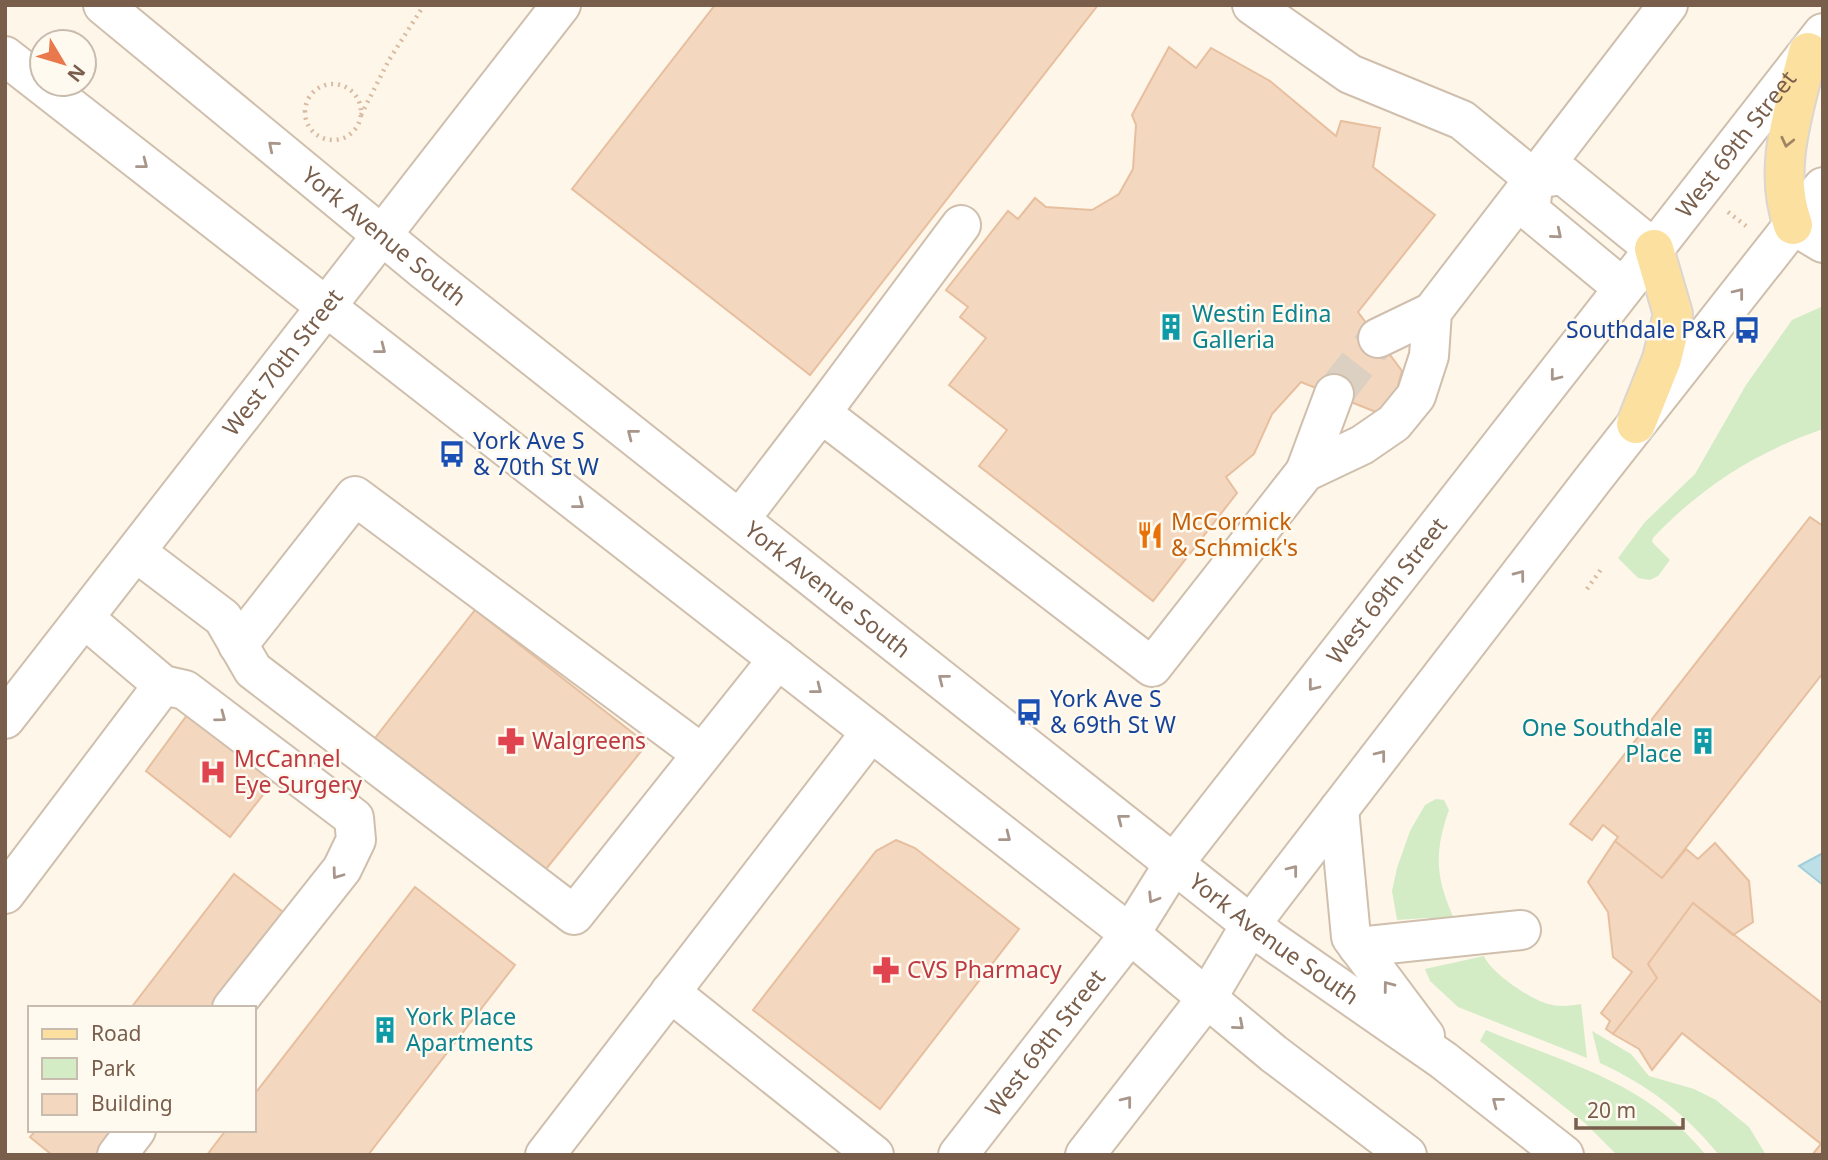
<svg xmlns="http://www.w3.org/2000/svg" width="1828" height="1160" font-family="'Noto Sans',sans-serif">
  <rect width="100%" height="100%" fill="#fdf6e9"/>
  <!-- green -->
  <path fill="#d3ecc6" d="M 1823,306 L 1823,429 C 1756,452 1701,487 1653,538 L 1652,542 L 1670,560 L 1658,576 L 1650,580 L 1638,578 L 1618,558 L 1645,522 L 1695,474 L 1746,385 L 1792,320 Z
    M 1436,799 L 1444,800 L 1449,810 C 1433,855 1436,880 1456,923 L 1426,918 L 1397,920 L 1392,891 L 1397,868 L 1410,831 L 1425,805 Z
    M 1484,956 C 1490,972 1531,1000 1548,1004 C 1559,1007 1570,1006 1581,1004 L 1587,1058 L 1458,1007 L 1430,981 L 1425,969 Z
    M 1486,1030 C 1570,1065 1645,1081 1706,1155 L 1617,1155 L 1585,1123 L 1480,1041 Z
    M 1592,1031 L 1631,1054 L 1649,1076 L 1694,1089 L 1716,1100 L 1749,1127 L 1766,1155 L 1719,1155 C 1686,1114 1648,1085 1600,1063 Z"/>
  <!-- water -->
  <path fill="#bcdfe8" stroke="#a2ceda" stroke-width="2" d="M 1823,853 L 1823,885 L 1799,866 Z"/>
  <!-- building -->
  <path fill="#f3d7bf" stroke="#e7bf9f" stroke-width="2" d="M 715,5 L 1098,5 L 810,375 L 572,189 Z
    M 1169,47 L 1196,68 L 1211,48 L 1270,81 L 1336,136 L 1341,121 L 1380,128 L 1373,167 L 1435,215 L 1358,312 L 1402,371 L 1395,397 L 1376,412 L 1301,382 L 1272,414 L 1254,454 L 1226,477 L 1237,493 L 1153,601 L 979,466 L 1007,430 L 949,385 L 986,338 L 960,317 L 968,307 L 946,290 L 1008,211 L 1018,219 L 1035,198 L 1046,207 L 1092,210 L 1119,194 L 1133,169 L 1136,125 L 1132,115 Z
    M 1810,517 L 1823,526 L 1823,673 L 1662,878 L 1615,841 L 1618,837 L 1603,825 L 1592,840 L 1570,824 Z
    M 475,610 L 647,744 L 546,869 L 375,738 Z
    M 193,707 L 280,773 L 230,837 L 146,771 Z
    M 896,840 L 915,848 L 1019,929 L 880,1109 L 753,1010 L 876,851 Z
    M 1615,841 L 1662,878 L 1686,849 L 1698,859 L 1715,843 L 1749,881 L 1753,922 L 1733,935 L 1693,903 L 1648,964 L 1657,978 L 1613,1034 L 1606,1029 L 1610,1021 L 1601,1013 L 1632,972 L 1613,957 L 1608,912 L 1588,882 Z
    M 234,874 L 296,922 L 228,1008 L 131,1008 Z
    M 415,887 L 515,965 L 368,1155 L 207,1155 L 226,1130 L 254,1130 L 254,1095 Z
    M 1693,903 L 1823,1004 L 1823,1155 L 1812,1155 L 1821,1144 L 1682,1033 L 1652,1070 L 1639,1049 L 1613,1034 L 1657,978 L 1648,964 Z
    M 36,1130 L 131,1130 L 112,1155 L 52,1155 L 30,1137 Z"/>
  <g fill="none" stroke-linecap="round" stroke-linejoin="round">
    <!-- minor-tunnel -->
    <path stroke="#dcd0c2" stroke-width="38" stroke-dasharray="38 19" stroke-linecap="butt" d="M 1334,394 L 1378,338"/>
    <defs>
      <g id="minor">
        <path id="s1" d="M 103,5 L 424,270 L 1269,939 L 1443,1060 L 1564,1155"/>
        <path d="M 1252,5 L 1350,74 L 1462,120 L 1534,179 L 1563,175 L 1654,249"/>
        <path d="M 5,56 L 1130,934 L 1274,1054 L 1407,1155"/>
        <path d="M 1534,179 L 1530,211 L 1623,288"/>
        <path d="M 1793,225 L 1823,243"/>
        <path d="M 1378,338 L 1432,312"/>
        <path d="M 821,413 L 961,225"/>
        <path d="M 1305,472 L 1334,394"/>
        <path d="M 740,519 L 821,413 L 1152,667 L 1305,472 L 1362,445 L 1394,423 L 1416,396 L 1429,356 L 1432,312 L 1668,5"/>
        <path d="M 136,552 L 223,618 L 253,670 L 574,915 L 778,659"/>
        <path d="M 238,645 L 355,496 L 702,754"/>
        <path d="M 163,685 L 185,690 L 354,818 L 356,840 L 342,869 L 232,1008"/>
        <path id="s2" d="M 5,719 L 561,5"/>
        <path d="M 1339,809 L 1351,937 L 1425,1036"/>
        <path d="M 5,894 L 163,685 L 84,618"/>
        <path d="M 1358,947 L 1521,930"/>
        <path d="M 670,992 L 874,1155"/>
        <path d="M 117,1155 L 136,1130"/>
        <path d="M 545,1155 L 871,732"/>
        <path id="s3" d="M 958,1155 L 1130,934 L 1175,862 L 1823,33"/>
        <path d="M 1085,1155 L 1207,998 L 1251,924 L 1273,895 L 1594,478 L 1823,187"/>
      </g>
      <path id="major" d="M 1793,225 C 1772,168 1795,108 1808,52
        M 1636,424 L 1662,359 L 1673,314 L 1654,249"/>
    </defs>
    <!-- minor casing -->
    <use href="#minor" stroke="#d0bfad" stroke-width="42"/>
    <!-- major casing -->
    <use href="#major" stroke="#dcd5d0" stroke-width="42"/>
    <!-- path -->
    <path stroke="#d9bba2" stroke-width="4.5" stroke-dasharray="2 5" stroke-linecap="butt" d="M305 112a28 28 0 1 1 56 0a28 28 0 1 1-56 0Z
      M 361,115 L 389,60 L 424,5
      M 1728,212 L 1746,226
      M 1587,589 L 1602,568"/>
    <!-- minor -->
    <use href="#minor" stroke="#fff" stroke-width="38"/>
    <!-- major -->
    <use href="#major" stroke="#fce0a0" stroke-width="38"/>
  </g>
  <!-- one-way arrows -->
  <defs><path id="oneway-chevron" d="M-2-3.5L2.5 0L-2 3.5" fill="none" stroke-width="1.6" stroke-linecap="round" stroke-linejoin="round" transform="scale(1.75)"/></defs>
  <use stroke="#a08564" href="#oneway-chevron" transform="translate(1787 142) rotate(103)"/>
  <g stroke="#a8968a">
    <use href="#oneway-chevron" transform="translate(273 146) rotate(-140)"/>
    <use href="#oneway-chevron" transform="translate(143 164) rotate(38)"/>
    <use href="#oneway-chevron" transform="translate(1557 234) rotate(40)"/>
    <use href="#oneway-chevron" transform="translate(1739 293) rotate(-52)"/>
    <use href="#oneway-chevron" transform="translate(381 349) rotate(38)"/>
    <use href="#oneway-chevron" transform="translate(1555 376) rotate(128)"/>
    <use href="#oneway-chevron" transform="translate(632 434) rotate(-142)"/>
    <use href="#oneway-chevron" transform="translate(579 504) rotate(38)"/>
    <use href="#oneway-chevron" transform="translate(1520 575) rotate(-53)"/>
    <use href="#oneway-chevron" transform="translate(943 679) rotate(-142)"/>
    <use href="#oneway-chevron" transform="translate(1313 686) rotate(128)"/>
    <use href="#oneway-chevron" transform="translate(817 689) rotate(38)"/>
    <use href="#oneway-chevron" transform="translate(221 717) rotate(37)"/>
    <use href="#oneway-chevron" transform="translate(1381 755) rotate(-52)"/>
    <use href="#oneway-chevron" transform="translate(1122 819) rotate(-142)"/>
    <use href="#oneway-chevron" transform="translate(1006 837) rotate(38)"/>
    <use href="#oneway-chevron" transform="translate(1293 870) rotate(-52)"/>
    <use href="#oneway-chevron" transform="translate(337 874) rotate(126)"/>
    <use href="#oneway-chevron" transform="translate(1153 898) rotate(122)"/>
    <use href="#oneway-chevron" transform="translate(1388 986) rotate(-127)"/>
    <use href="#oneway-chevron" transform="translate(1239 1025) rotate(41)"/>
    <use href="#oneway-chevron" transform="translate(1127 1101) rotate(-52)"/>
    <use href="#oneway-chevron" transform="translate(1497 1102) rotate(-142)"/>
  </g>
  <!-- icons -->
  <defs>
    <symbol id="building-bare" viewBox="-9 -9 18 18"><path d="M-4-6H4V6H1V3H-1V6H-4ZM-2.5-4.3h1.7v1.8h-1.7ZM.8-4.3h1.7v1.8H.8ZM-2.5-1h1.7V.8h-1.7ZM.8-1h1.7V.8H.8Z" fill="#0f9aa8" stroke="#fffaf0" stroke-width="2.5" paint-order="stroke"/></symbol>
    <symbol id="bus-bare" viewBox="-9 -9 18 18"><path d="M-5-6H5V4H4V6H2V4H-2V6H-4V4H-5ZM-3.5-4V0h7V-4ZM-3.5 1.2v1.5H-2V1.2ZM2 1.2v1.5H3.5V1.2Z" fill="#1a4fb4" stroke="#fffaf0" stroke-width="2.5" paint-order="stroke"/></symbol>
    <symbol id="restaurant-bare" viewBox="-9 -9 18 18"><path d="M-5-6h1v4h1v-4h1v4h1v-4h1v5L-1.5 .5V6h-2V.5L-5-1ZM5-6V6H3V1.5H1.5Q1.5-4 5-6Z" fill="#e8710a" stroke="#fffaf0" stroke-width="2.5" paint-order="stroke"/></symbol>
    <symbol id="pharmacy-bare" viewBox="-9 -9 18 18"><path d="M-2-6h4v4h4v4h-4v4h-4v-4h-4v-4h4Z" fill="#e0444e" stroke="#fffaf0" stroke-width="2.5" paint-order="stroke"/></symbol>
    <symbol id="hospital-bare" viewBox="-9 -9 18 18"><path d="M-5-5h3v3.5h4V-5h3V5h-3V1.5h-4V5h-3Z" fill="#e0444e" stroke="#fffaf0" stroke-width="2.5" paint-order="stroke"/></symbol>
  </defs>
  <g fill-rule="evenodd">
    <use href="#building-bare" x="1152" y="308" width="38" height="38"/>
    <use href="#bus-bare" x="1728" y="311" width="38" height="38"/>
    <use href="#bus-bare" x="433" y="435" width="38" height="38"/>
    <use href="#restaurant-bare" x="1131" y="516" width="38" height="38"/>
    <use href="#bus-bare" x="1010" y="693" width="38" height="38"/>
    <use href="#pharmacy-bare" x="492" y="722" width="38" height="38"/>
    <use href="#building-bare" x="1684" y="722" width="38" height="38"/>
    <use href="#hospital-bare" x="194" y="753" width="38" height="38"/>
    <use href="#pharmacy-bare" x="867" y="951" width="38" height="38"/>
    <use href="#building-bare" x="366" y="1011" width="38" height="38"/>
  </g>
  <g text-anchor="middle" stroke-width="5" stroke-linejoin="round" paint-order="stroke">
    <!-- street labels -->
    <g font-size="23" fill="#795e4b" stroke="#fffaf0">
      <text dy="8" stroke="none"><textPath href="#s3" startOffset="1276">West 69th Street</textPath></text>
      <text dy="8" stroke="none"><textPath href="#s1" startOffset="364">York Avenue South</textPath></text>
      <text dy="8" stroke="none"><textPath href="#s2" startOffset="452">West 70th Street</textPath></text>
      <text dy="8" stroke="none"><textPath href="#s1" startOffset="931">York Avenue South</textPath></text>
      <text dy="8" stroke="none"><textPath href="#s3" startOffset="709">West 69th Street</textPath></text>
      <text dy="8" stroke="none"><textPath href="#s1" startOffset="1498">York Avenue South</textPath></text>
      <text dy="8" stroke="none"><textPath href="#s3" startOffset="142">West 69th Street</textPath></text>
    </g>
    <!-- culture labels -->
    <g font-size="23" fill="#0d838f" stroke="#fffaf0" text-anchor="start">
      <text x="1192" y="322">Westin Edina<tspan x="1192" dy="26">Galleria</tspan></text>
      <text x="1682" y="736" text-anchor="end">One Southdale<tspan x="1682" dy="26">Place</tspan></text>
      <text x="406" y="1025">York Place<tspan x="406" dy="26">Apartments</tspan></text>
    </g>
    <!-- transit labels -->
    <g font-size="23" fill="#164399" stroke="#fffaf0" text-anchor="start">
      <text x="1726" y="338" text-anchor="end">Southdale P&amp;R</text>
      <text x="473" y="449">York Ave S<tspan x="473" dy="26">&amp; 70th St W</tspan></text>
      <text x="1050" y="707">York Ave S<tspan x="1050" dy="26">&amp; 69th St W</tspan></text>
    </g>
    <!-- food labels -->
    <g font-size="23" fill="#c56008" stroke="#fffaf0" text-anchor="start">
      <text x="1171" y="530">McCormick<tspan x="1171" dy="26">&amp; Schmick's</tspan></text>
    </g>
    <!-- health labels -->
    <g font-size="23" fill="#be3a42" stroke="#fffaf0" text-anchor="start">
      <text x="532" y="749">Walgreens</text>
      <text x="234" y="767">McCannel<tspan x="234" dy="26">Eye Surgery</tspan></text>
      <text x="907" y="978">CVS Pharmacy</text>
    </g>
  </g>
  <!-- border -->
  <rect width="1828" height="1160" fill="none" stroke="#795e4b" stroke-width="14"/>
  <!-- legend -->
  <rect x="28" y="1006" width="228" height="126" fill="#fffaf0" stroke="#c9bcae" stroke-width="2"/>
  <rect x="42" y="1029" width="35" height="10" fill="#fce0a0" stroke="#c9bcae" stroke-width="2"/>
  <text x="91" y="1041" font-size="21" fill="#795e4b">Road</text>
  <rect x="42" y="1058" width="35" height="21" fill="#d3ecc6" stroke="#c9bcae" stroke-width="2"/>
  <text x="91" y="1076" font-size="21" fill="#795e4b">Park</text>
  <rect x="42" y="1094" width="35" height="21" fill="#f3d7bf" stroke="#c9bcae" stroke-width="2"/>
  <text x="91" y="1111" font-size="21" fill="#795e4b">Building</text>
  <!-- north arrow -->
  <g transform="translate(63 63) rotate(128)"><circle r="33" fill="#fffaf0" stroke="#c9bcae" stroke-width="2"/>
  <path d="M0-5L12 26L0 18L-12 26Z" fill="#e9784c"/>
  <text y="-10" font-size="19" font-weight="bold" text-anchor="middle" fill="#795e4b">N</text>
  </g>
  <!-- scale -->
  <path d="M1576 1118v10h107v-10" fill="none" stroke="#795e4b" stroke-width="3.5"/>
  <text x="1587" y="1118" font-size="21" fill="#795e4b" stroke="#fffaf0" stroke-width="5" paint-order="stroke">20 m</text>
</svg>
